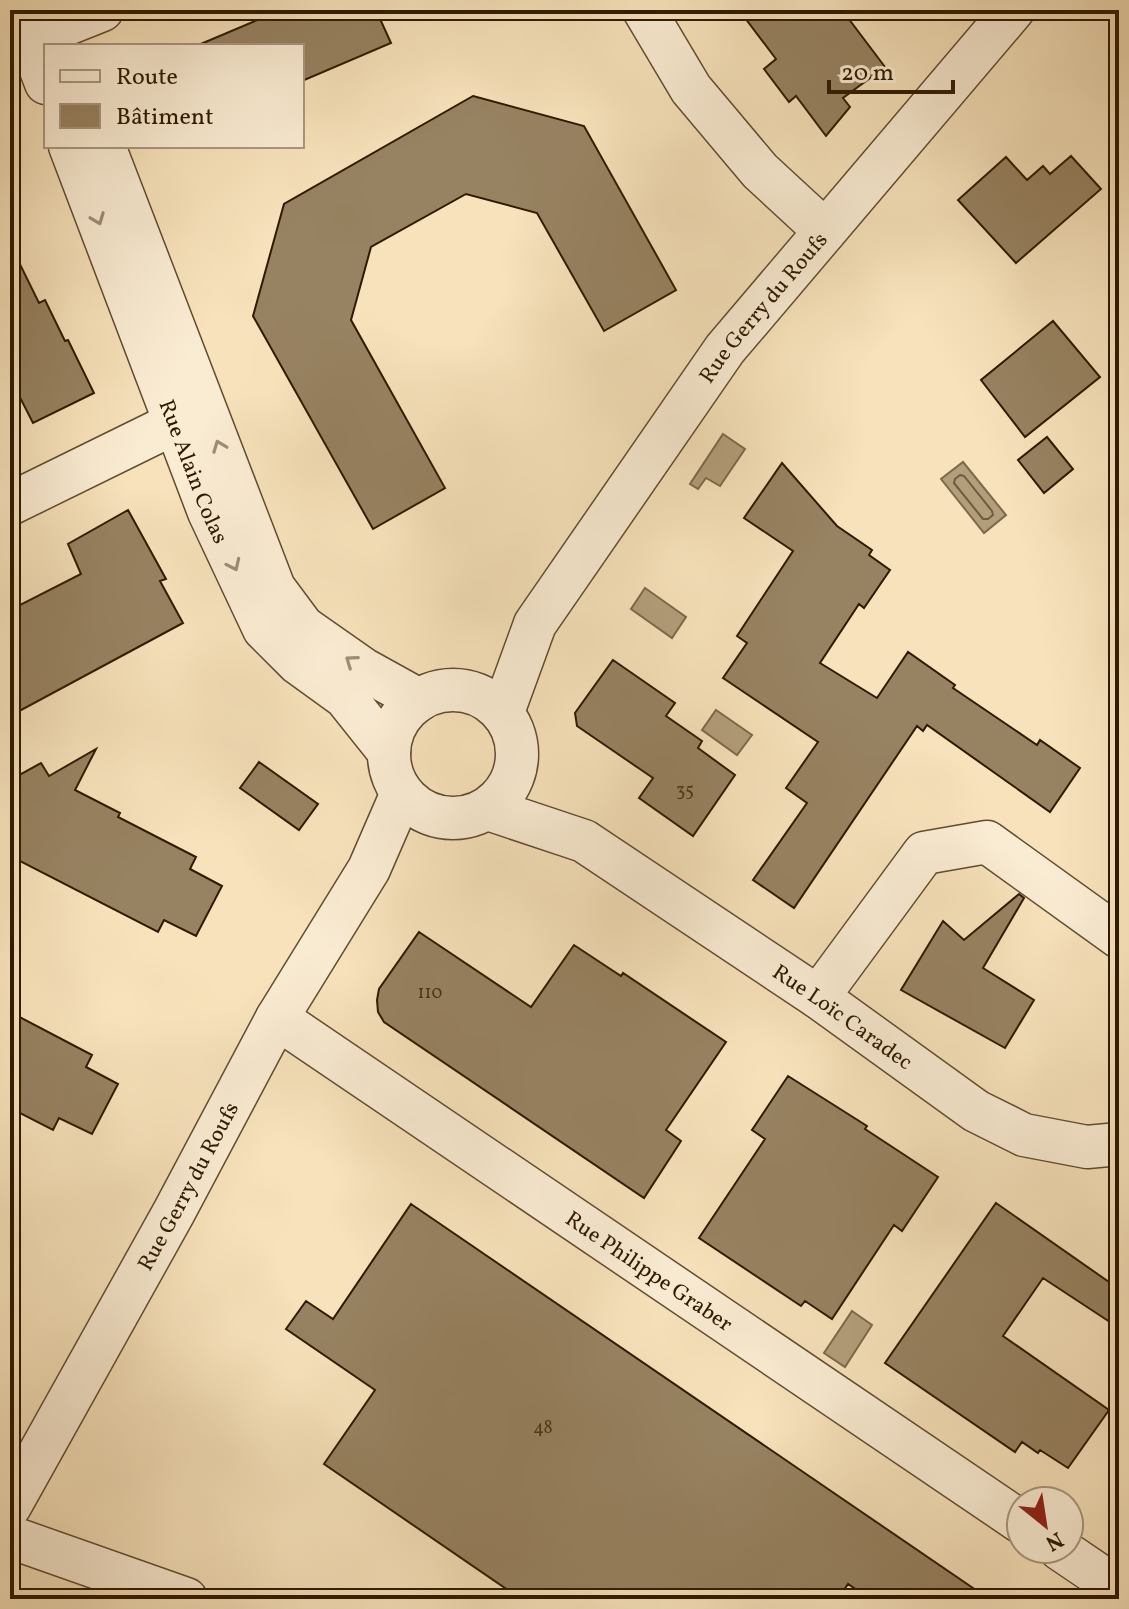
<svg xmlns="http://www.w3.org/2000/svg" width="1129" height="1609" font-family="Vollkorn,serif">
  <rect width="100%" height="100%" fill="#f7e2bb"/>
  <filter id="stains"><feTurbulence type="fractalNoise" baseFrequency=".0025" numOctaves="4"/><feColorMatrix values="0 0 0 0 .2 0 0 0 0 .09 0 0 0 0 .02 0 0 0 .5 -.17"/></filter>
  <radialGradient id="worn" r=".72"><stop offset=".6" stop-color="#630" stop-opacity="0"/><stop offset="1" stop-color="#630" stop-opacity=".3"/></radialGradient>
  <!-- water -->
  <path fill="#b39e7b" stroke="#7e694a" stroke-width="2" d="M 723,434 L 745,449 L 720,486 L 706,478 L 698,489 L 690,484 Z
    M 963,462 L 1006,515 L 984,533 L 941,479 Z
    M 645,588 L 686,617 L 672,638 L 631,609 Z
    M 716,710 L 752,735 L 737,755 L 702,730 Z
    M 852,1311 L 872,1325 L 845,1367 L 824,1353 Z"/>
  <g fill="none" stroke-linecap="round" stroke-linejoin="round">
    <!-- shore -->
    <path stroke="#705c3e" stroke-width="2" d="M 960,475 L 964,476 L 992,511 L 993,515 L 988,519 L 983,519 L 954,483 L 955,479 Z"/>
  </g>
  <!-- building -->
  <path fill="#978261" stroke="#2e1a00" stroke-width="2" d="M 281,10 L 376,10 L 391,43 L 302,81 L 302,46 L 196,46 Z
    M 739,10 L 842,10 L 885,67 L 843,98 L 850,107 L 826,136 L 796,96 L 789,102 L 764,69 L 776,59 Z
    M 473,96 L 584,126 L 676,290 L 604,331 L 537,213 L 466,194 L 371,247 L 351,320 L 445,488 L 373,529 L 253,316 L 284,204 Z
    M 1071,156 L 1101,189 L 1016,263 L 958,200 L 1006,157 L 1027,180 L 1043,166 L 1050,174 Z
    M 10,244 L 39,303 L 45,300 L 65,341 L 68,340 L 94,393 L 33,423 L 10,378 Z
    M 1053,321 L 1100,377 L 1025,437 L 981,380 Z
    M 1047,437 L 1073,469 L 1044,493 L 1018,460 Z
    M 782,463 L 837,526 L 872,550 L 869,555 L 890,570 L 864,608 L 859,604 L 820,663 L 877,698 L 908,652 L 955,685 L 953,688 L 1037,745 L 1040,740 L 1080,768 L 1050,812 L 927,725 L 923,731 L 917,726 L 794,908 L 753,880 L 807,803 L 786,788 L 818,742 L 723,678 L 747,643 L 737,636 L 793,551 L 744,518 Z
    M 128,510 L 166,579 L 160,581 L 183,623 L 10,716 L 10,610 L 81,574 L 68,544 Z
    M 613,660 L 675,703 L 666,716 L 702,741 L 698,748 L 735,775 L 693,836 L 639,798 L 653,778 L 577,726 L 575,713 Z
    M 96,749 L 75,790 L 120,813 L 118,817 L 196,857 L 190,869 L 222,886 L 196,936 L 164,920 L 158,932 L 10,856 L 10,780 L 41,763 L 49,776 Z
    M 259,762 L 318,804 L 299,830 L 240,788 Z
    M 1019,894 L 1024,898 L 983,968 L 1034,1000 L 1005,1048 L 901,990 L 943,921 L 964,940 Z
    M 419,932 L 531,1007 L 574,945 L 621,976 L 623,973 L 726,1042 L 666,1130 L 681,1141 L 644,1198 L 384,1022 L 378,1012 L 377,1000 L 379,989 Z
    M 10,1012 L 92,1055 L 86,1067 L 118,1084 L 92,1134 L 59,1118 L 53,1130 L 10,1108 Z
    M 788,1076 L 867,1126 L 865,1129 L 938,1177 L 902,1231 L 894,1225 L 832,1319 L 805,1301 L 801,1306 L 699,1238 L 765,1139 L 752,1130 Z
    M 996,1203 L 1119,1289 L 1119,1328 L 1043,1278 L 1003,1336 L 1109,1410 L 1068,1468 L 1040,1450 L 1038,1453 L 1022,1442 L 1015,1452 L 885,1363 Z
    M 411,1204 L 989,1599 L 870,1599 L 848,1584 L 838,1599 L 521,1599 L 324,1464 L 375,1390 L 286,1329 L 306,1301 L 333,1319 Z"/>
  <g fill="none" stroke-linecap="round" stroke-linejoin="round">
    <defs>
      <g id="minor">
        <path d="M 18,10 L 46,83"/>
        <path d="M 644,10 L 691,89 L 760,171 L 825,231"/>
        <path d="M 57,28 L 102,10"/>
        <path id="s1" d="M 70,146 L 209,512 L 264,629 L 298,663 L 345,697 L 389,752"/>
        <path d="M 104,146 L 274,588 L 303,627 L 363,669 L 419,700"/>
        <path d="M 10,504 L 175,423"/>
        <circle cx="453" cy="754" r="64"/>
        <path id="s2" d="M 503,712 L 535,624 L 725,349 L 1013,10"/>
        <path id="s3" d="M 488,809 L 584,841 L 818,997 L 976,1111 L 1024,1135 L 1087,1147 L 1119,1144"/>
        <path d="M 818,997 L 924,853 L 987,842 L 1119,937"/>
        <path id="s4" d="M 277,1018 L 1021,1522"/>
        <path id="s5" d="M 10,1506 L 174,1212 L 277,1018 L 369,869 L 402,793"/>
        <path d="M 10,1537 L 186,1599"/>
        <path d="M 1060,1549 L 1119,1589"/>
      </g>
    </defs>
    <!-- minor casing -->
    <use href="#minor" stroke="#604c2f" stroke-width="45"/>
    <!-- minor -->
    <use href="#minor" stroke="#faecd3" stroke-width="42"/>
  </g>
  <!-- one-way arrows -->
  <defs><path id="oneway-chevron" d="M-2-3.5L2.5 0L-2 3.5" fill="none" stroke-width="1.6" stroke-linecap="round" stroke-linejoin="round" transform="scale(2)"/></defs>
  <g stroke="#9e8e74">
    <use href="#oneway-chevron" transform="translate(98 219) rotate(69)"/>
    <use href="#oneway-chevron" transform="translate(219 446) rotate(-111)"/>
    <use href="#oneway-chevron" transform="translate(234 565) rotate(65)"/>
    <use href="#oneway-chevron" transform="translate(351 661) rotate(-145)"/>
  </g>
  <g text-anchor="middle" stroke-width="6" stroke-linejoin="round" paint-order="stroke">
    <!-- number labels -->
    <g font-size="18" fill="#483418">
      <text x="685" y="796">35</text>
      <text x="430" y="998">110</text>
      <text x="543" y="1433">48</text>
    </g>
    <!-- street labels -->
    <g font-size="22" fill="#2e1a00" stroke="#faecd3">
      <text dy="8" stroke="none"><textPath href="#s2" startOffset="484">Rue Gerry du Roufs</textPath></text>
      <text dy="8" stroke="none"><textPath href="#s1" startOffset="348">Rue Alain Colas</textPath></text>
      <text dy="8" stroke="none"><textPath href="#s3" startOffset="414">Rue Loïc Caradec</textPath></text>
      <text dy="8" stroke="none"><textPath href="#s5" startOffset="366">Rue Gerry du Roufs</textPath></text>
      <text dy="8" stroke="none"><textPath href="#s4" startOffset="450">Rue Philippe Graber</textPath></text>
    </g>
  </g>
  <!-- margin -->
  <rect width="1129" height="1609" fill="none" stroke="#f7e2bb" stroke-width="40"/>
  <rect x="12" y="12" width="1105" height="1585" fill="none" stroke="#2e1a00" stroke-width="4"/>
  <rect x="20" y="20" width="1089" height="1569" fill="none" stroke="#2e1a00" stroke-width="2"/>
  <!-- legend -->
  <rect x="44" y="44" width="260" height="104" fill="#faecd3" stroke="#a8987f" stroke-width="2"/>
  <rect x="60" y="70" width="40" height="12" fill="#faecd3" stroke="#a8987f" stroke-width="2"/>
  <text x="116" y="84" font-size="24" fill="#2e1a00">Route</text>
  <rect x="60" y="104" width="40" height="24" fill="#978261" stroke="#a8987f" stroke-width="2"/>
  <text x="116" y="124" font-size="24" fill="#2e1a00">Bâtiment</text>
  <!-- north arrow -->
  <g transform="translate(1045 1525) rotate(150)"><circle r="38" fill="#faecd3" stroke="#a8987f" stroke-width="2"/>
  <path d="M0-6L14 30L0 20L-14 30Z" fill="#8f2418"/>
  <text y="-12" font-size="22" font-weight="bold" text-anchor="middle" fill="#2e1a00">N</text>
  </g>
  <!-- scale -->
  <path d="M829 80v12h124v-12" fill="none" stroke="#2e1a00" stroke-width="4"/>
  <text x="841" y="80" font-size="24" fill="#2e1a00" stroke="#faecd3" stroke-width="6" paint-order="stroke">20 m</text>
  <rect width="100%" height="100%" filter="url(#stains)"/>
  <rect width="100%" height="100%" fill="url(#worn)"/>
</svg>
